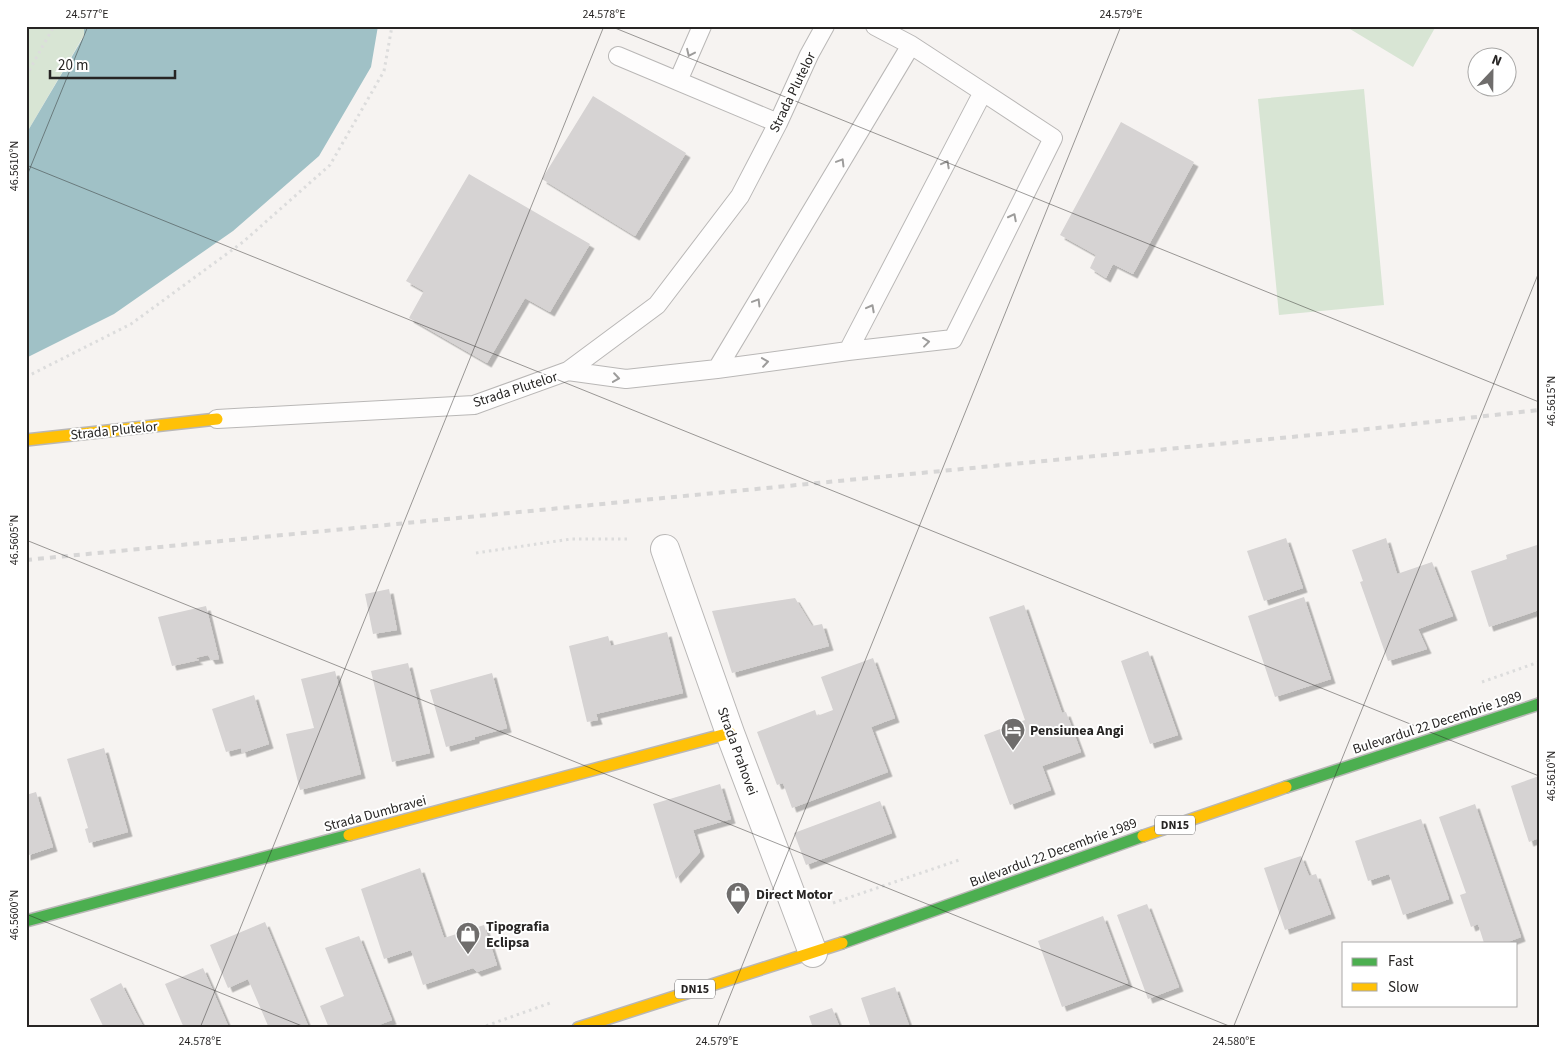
<svg xmlns="http://www.w3.org/2000/svg" width="1565" height="1054" font-family="'Source Sans 3',sans-serif">
  <defs>
    <filter id="shadow"><feDropShadow dx="4.5" dy="4.5" stdDeviation="0" flood-color="#0004"/></filter>
  </defs>
  <rect width="100%" height="100%" fill="#f6f3f1"/>
  <!-- green -->
  <path fill="#d8e5d4" d="M 26,26 L 84,26 L 84,35 L 26,134 Z
    M 1345,26 L 1436,26 L 1413,67 Z
    M 1364,89 L 1384,305 L 1279,315 L 1258,99 Z"/>
  <!-- water -->
  <path fill="#a0c1c6" d="M 84,26 L 378,26 L 371,67 L 319,156 L 233,231 L 114,314 L 26,358 L 26,134 L 84,36 Z"/>
  <!-- building -->
  <path fill="#d6d3d3" filter="url(#shadow)" d="M 593,96 L 686,153 L 635,236 L 542,179 Z
    M 1121,122 L 1194,162 L 1133,274 L 1113,264 L 1106,278 L 1090,268 L 1096,255 L 1060,235 Z
    M 469,174 L 590,244 L 550,312 L 525,298 L 487,363 L 409,318 L 424,291 L 406,281 Z
    M 1286,538 L 1303,588 L 1264,601 L 1247,551 Z
    M 1386,538 L 1397,574 L 1432,562 L 1453,616 L 1418,629 L 1427,649 L 1388,661 L 1360,582 L 1363,581 L 1352,550 Z
    M 1537,545 L 1539,551 L 1539,610 L 1489,627 L 1471,571 L 1507,559 L 1506,555 Z
    M 389,589 L 397,630 L 373,634 L 365,594 Z
    M 1304,597 L 1331,679 L 1275,697 L 1248,616 Z
    M 795,598 L 812,626 L 822,624 L 829,646 L 732,673 L 712,611 Z
    M 1024,605 L 1062,713 L 1066,712 L 1081,752 L 1042,766 L 1051,790 L 1010,805 L 984,735 L 1025,720 L 989,617 Z
    M 206,606 L 219,659 L 211,660 L 208,655 L 195,658 L 199,660 L 172,666 L 158,617 Z
    M 667,632 L 683,693 L 596,714 L 598,720 L 587,722 L 569,646 L 608,636 L 611,646 Z
    M 1148,651 L 1178,735 L 1150,744 L 1121,661 Z
    M 873,658 L 895,718 L 871,727 L 888,772 L 792,808 L 783,783 L 777,785 L 757,732 L 815,710 L 817,716 L 833,710 L 821,677 Z
    M 408,663 L 430,753 L 392,762 L 371,671 Z
    M 335,671 L 361,774 L 300,790 L 286,734 L 314,728 L 301,679 Z
    M 492,673 L 507,728 L 475,737 L 475,739 L 446,747 L 430,690 Z
    M 254,695 L 269,744 L 242,753 L 241,748 L 226,752 L 212,709 Z
    M 104,748 L 128,832 L 89,843 L 85,829 L 88,828 L 67,759 Z
    M 1539,776 L 1539,838 L 1529,842 L 1511,786 Z
    M 720,784 L 731,819 L 693,830 L 700,852 L 676,879 L 653,804 Z
    M 36,792 L 53,847 L 26,856 L 26,795 Z
    M 880,801 L 892,833 L 806,865 L 794,833 Z
    M 1475,804 L 1521,937 L 1505,943 L 1484,943 L 1478,924 L 1471,927 L 1460,895 L 1466,893 L 1439,817 Z
    M 1421,819 L 1449,899 L 1403,915 L 1389,874 L 1368,881 L 1355,841 Z
    M 1301,856 L 1309,876 L 1316,874 L 1331,914 L 1285,930 L 1264,868 Z
    M 420,868 L 444,938 L 484,925 L 497,965 L 477,972 L 473,968 L 423,985 L 411,950 L 384,959 L 361,889 Z
    M 1147,904 L 1179,987 L 1148,999 L 1117,915 Z
    M 1103,916 L 1128,983 L 1062,1007 L 1038,941 Z
    M 265,922 L 309,1028 L 269,1028 L 248,979 L 228,988 L 210,945 Z
    M 359,936 L 392,1020 L 371,1028 L 329,1028 L 320,1006 L 344,996 L 325,948 Z
    M 203,968 L 211,986 L 229,1028 L 184,1028 L 165,984 Z
    M 121,983 L 135,1011 L 144,1028 L 104,1028 L 90,999 Z
    M 895,987 L 910,1028 L 871,1028 L 861,998 Z
    M 832,1008 L 840,1028 L 813,1028 L 809,1016 Z"/>
  <g fill="none" stroke-linecap="round" stroke-linejoin="round">
    <defs>
      <path id="lane" d="M 618,56 L 778,123
        M 678,81 L 702,26
        M 848,351 L 983,92 L 911,45 L 875,26
        M 717,369 L 848,351 L 953,339 L 1053,138 L 983,92
        M 568,371 L 626,379 L 717,369 L 911,45
        M 217,419 L 474,405 L 568,371 L 657,305 L 740,196 L 778,123 L 809,55 L 825,26"/>
      <path id="street" d="M 665,549 L 730,733 L 813,953"/>
      <path id="fast" d="M 1286,787 L 1539,704
        M 26,921 L 349,835
        M 842,943 L 1143,836"/>
      <path id="slow" d="M 26,440 L 217,419
        M 349,835 L 730,733
        M 1143,836 L 1286,787
        M 578,1028 L 842,943"/>
    </defs>
    <!-- lane casing -->
    <use href="#lane" stroke="#b9b7b6" stroke-width="20"/>
    <!-- street casing -->
    <use href="#street" stroke="#b9b7b6" stroke-width="30"/>
    <!-- fast casing -->
    <use href="#fast" stroke="#b9b7b6" stroke-width="14"/>
    <!-- slow casing -->
    <use href="#slow" stroke="#b9b7b6" stroke-width="14"/>
    <!-- path -->
    <path stroke="#dcdcdc" stroke-width="3" stroke-dasharray="2.5 4" stroke-linecap="butt" d="M 26,76 L 54,26
      M 26,377 L 131,324 L 243,242 L 330,165 L 384,71 L 392,26
      M 476,553 L 571,539 L 631,539
      M 1482,682 L 1539,662
      M 833,903 L 962,859
      M 480,1028 L 553,1002"/>
    <!-- lane -->
    <use href="#lane" stroke="#fefdfd" stroke-width="18"/>
    <!-- street -->
    <use href="#street" stroke="#fefdfd" stroke-width="28"/>
    <!-- fast -->
    <use href="#fast" stroke="#4caf50" stroke-width="11"/>
    <!-- slow -->
    <use href="#slow" stroke="#ffc107" stroke-width="11"/>
    <!-- rail -->
    <path stroke="#d7d6d6" stroke-width="4" stroke-dasharray="6 6" stroke-linecap="butt" d="M 26,560 L 1332,433 L 1539,410"/>
  </g>
  <!-- one-way arrows -->
  <defs><path id="oneway-chevron" d="M-2-3.5L2.5 0L-2 3.5" fill="none" stroke-width="1.6" stroke-linecap="round" stroke-linejoin="round" transform="scale(1.25)"/></defs>
  <g stroke="#9d9c9b">
    <use href="#oneway-chevron" transform="translate(690 53) rotate(115)"/>
    <use href="#oneway-chevron" transform="translate(841 162) rotate(-59)"/>
    <use href="#oneway-chevron" transform="translate(946 164) rotate(-62)"/>
    <use href="#oneway-chevron" transform="translate(1013 217) rotate(-63)"/>
    <use href="#oneway-chevron" transform="translate(757 302) rotate(-59)"/>
    <use href="#oneway-chevron" transform="translate(871 308) rotate(-62)"/>
    <use href="#oneway-chevron" transform="translate(926 342) rotate(-7)"/>
    <use href="#oneway-chevron" transform="translate(765 362) rotate(-8)"/>
    <use href="#oneway-chevron" transform="translate(616 378) rotate(8)"/>
  </g>
  <!-- ticks -->
  <path fill="none" stroke="#272524" stroke-width="1" stroke-opacity="0.45" d="M 610,26 L 1539,402M 1537,26 L 1539,27M 26,165 L 1539,776M 26,178 L 88,26M 26,540 L 1234,1028M 26,914 L 307,1028M 200,1028 L 604,26M 717,1028 L 1121,26M 1233,1028 L 1539,272"/>
  <!-- icons -->
  <defs>
    <symbol id="hotel-pin" viewBox="-11 -11 22 30"><path d="M0 17L-7.5 6A9.5 9.5 0 1 1 7.5 6Z" fill="#6f6d6c" stroke="#fff"/><path d="M-6-4.5h1.5V1H6V5H4.5V3h-9V5H-6ZM-4 0a1.8 1.8 0 1 1 3.6 0ZM.5 0V-2.5h3Q6-2.5 6 0Z" fill="#fff"/></symbol>
    <symbol id="shop-pin" viewBox="-11 -11 22 30"><path d="M0 17L-7.5 6A9.5 9.5 0 1 1 7.5 6Z" fill="#6f6d6c" stroke="#fff"/><path d="M-5-2.5h2.3a2.7 3.5 0 0 1 5.4 0H5L5.5 6h-11ZM-1.5-2.5h3a1.5 2.3 0 0 0-3 0Z" fill="#fff"/></symbol>
  </defs>
  <g fill-rule="evenodd">
    <use href="#hotel-pin" x="999" y="716" width="28" height="38"/>
    <use href="#shop-pin" x="724" y="880" width="28" height="38"/>
    <use href="#shop-pin" x="454" y="920" width="28" height="38"/>
  </g>
  <g text-anchor="middle" stroke-width="4" stroke-linejoin="round" paint-order="stroke">
    <!-- shield labels -->
    <g fill="#fff" stroke="#686666" stroke-width="1">
      <rect x="1155" y="815.5" width="40" height="19" rx="4"/>
      <rect x="675" y="979.5" width="40" height="19" rx="4"/>
    </g>
    <g font-size="12" font-weight="bold" fill="#272524">
      <text x="1175" y="829">DN15</text>
      <text x="695" y="993">DN15</text>
    </g>
    <!-- street labels -->
    <g font-size="14" fill="#272524" stroke="#fff">
      <text transform="translate(792 92) rotate(-64)" y="5">Strada Plutelor</text>
      <text transform="translate(515 389) rotate(-18)" y="5">Strada Plutelor</text>
      <text transform="translate(114 430) rotate(-6)" y="5">Strada Plutelor</text>
      <text transform="translate(1437 722) rotate(-18)" y="5">Bulevardul 22 Decembrie 1989</text>
      <text transform="translate(738 751) rotate(70)" y="5">Strada Prahovei</text>
      <text transform="translate(375 813) rotate(-15)" y="5">Strada Dumbravei</text>
      <text transform="translate(1053 852) rotate(-20)" y="5">Bulevardul 22 Decembrie 1989</text>
    </g>
    <!-- poi labels -->
    <g font-size="14" font-weight="bold" fill="#272524" stroke="#fff" text-anchor="start">
      <text x="1030" y="735">Pensiunea Angi</text>
      <text x="756" y="899">Direct Motor</text>
      <text x="486" y="931">Tipografia<tspan x="486" dy="16">Eclipsa</tspan></text>
    </g>
  </g>
  <!-- border -->
  <rect width="1565" height="1054" fill="none" stroke="#ffffff" stroke-width="55"/>
  <!-- legend -->
  <rect x="1342" y="942" width="175" height="65" fill="#ffffff" stroke="#a9a8a7"/>
  <rect x="1352" y="958" width="25" height="8" fill="#4caf50" stroke="#a9a8a7"/>
  <text x="1388" y="966" font-size="15" fill="#272524">Fast</text>
  <rect x="1352" y="983" width="25" height="8" fill="#ffc107" stroke="#a9a8a7"/>
  <text x="1388" y="992" font-size="15" fill="#272524">Slow</text>
  <!-- north arrow -->
  <g transform="translate(1492 72) rotate(22)"><circle r="24" fill="#ffffff" stroke="#a9a8a7"/>
  <path d="M0-4L9 19L0 12L-9 19Z" fill="#6f6d6c"/>
  <text y="-8" font-size="14" font-weight="bold" text-anchor="middle" fill="#272524">N</text>
  </g>
  <!-- scale -->
  <path d="M50 70v8h125v-8" fill="none" stroke="#272524" stroke-width="2.5"/>
  <text x="58" y="70" font-size="15" fill="#272524" stroke="#ffffff" stroke-width="4" paint-order="stroke">20 m</text>
  <rect x="28" y="28" width="1510" height="998" fill="none" stroke="#272524" stroke-width="2"/>
  <g font-size="12" text-anchor="middle" fill="#272524">
    <text x="87" y="18">24.577°E</text>
    <text x="604" y="18">24.578°E</text>
    <text x="1121" y="18">24.579°E</text>
    <text transform="translate(14 166) rotate(-90)" y="4">46.5610°N</text>
    <text transform="translate(1551 401) rotate(-90)" y="4">46.5615°N</text>
    <text transform="translate(14 540) rotate(-90)" y="4">46.5605°N</text>
    <text transform="translate(1551 776) rotate(-90)" y="4">46.5610°N</text>
    <text transform="translate(14 915) rotate(-90)" y="4">46.5600°N</text>
    <text x="200" y="1045">24.578°E</text>
    <text x="717" y="1045">24.579°E</text>
    <text x="1234" y="1045">24.580°E</text>
  </g>
</svg>
